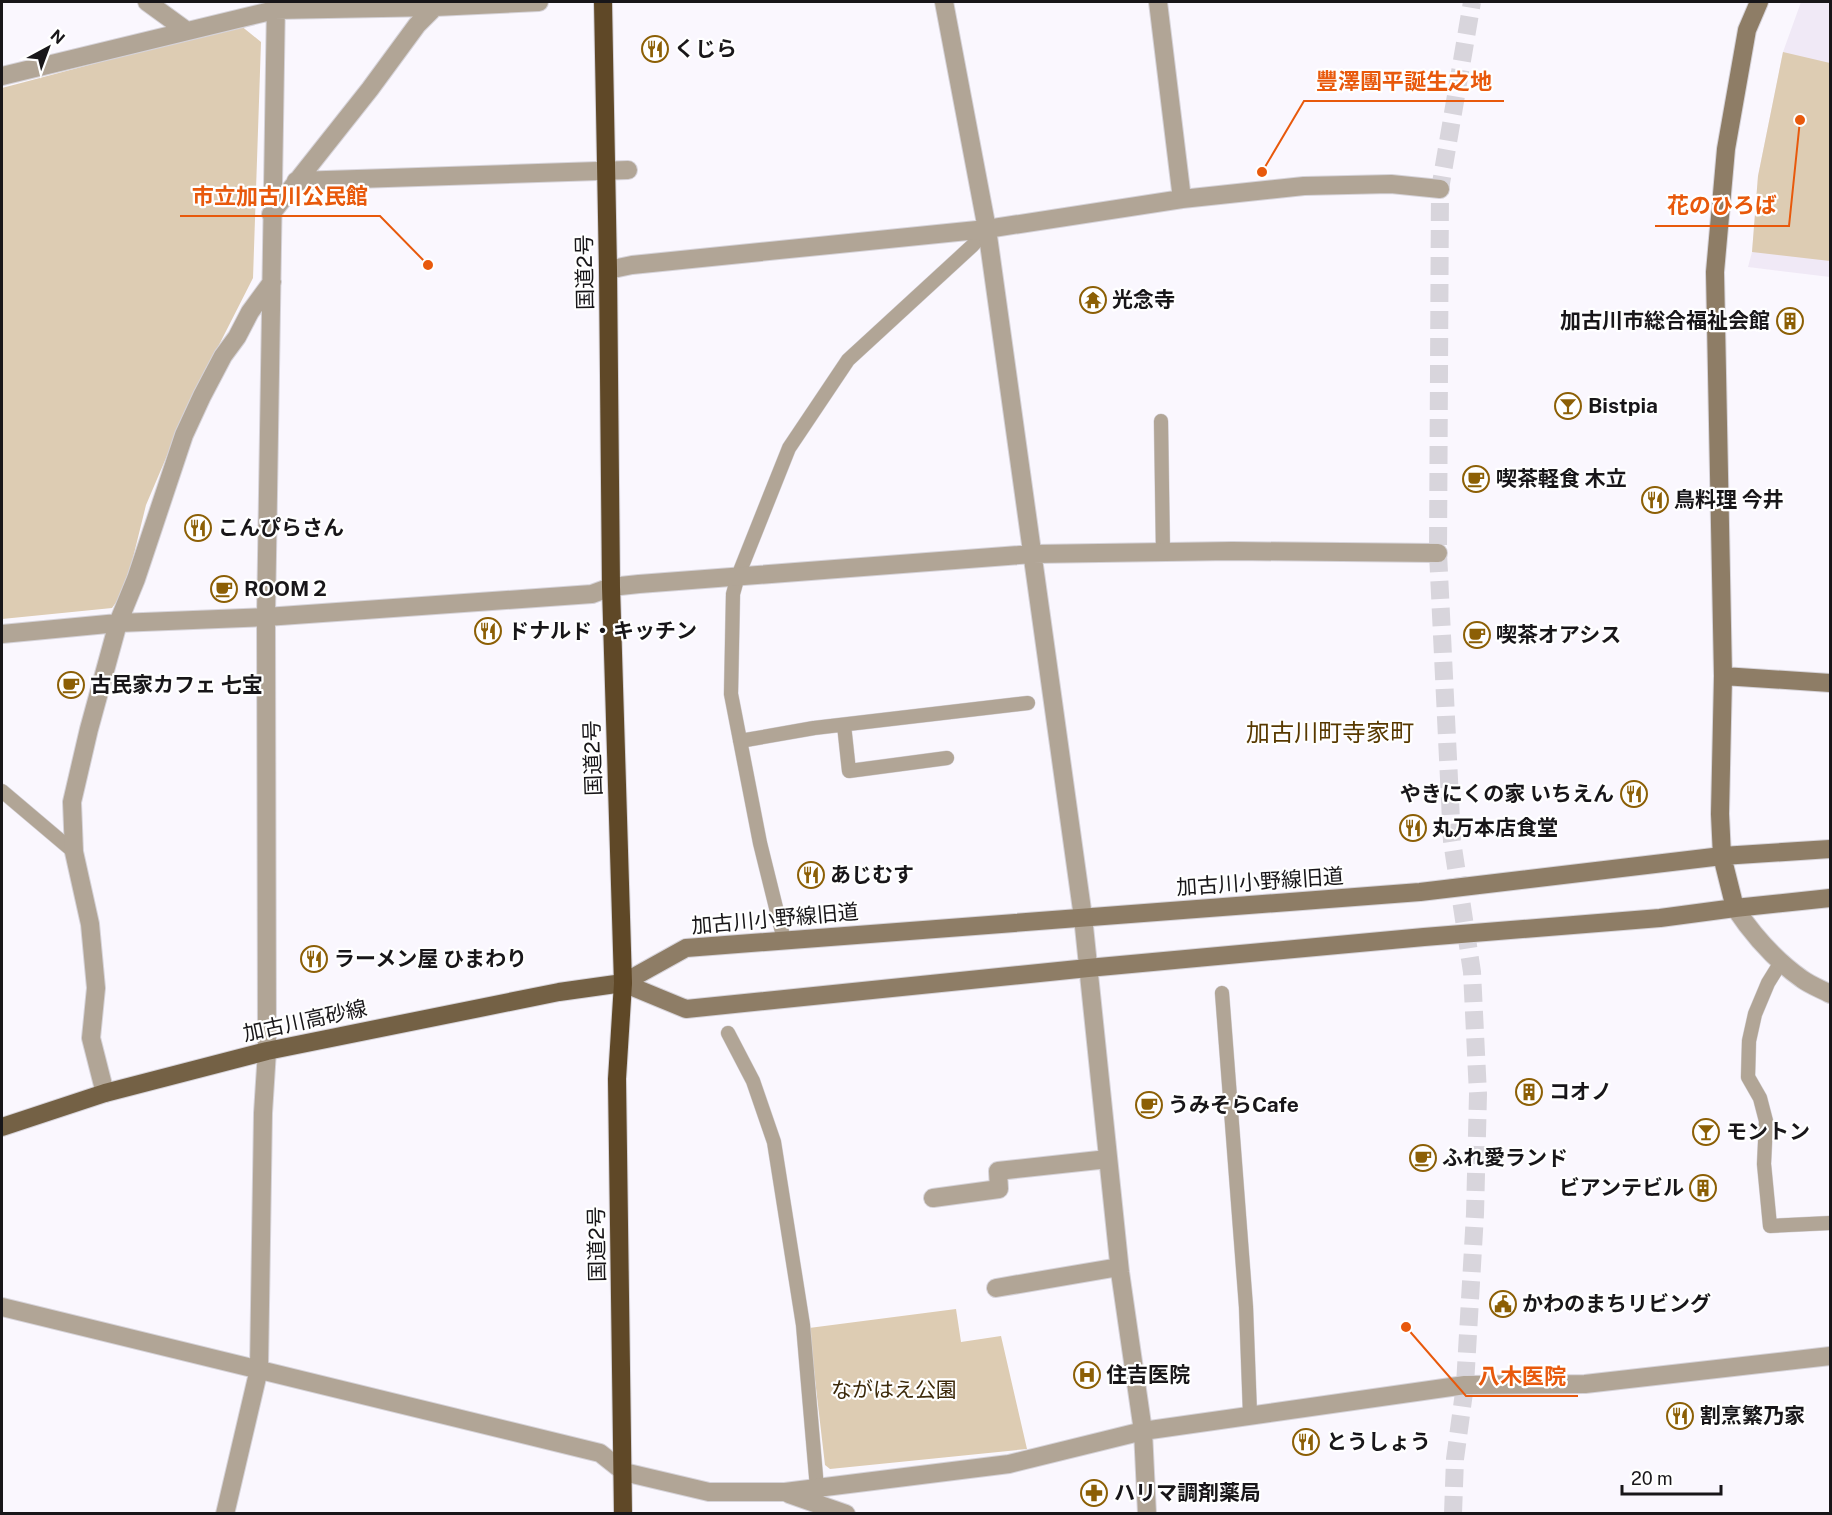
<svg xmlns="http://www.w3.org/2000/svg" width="1832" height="1515" font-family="'Public Sans','Noto Sans JP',sans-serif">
  <rect width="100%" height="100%" fill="#faf7fe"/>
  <!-- built -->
  <path fill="#f0e9f6" d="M 1801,2 L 1830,2 L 1830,277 L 1748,267 L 1752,252 L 1758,176 L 1783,52 Z"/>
  <!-- green -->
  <path fill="#ddccb3" d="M 240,25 L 261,42 L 253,278 L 189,404 L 146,505 L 125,590 L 112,608 L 2,619 L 2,88 Z
    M 1783,52 L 1830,63 L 1830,261 L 1752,252 L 1758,176 Z
    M 956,1309 L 961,1342 L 1001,1336 L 1027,1449 L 830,1469 L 825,1465 L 809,1328 Z"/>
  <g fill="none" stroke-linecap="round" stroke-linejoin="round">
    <!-- street-tunnel -->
    <path stroke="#d8d5dc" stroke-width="18" stroke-dasharray="18 9" stroke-linecap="butt" d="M 1453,1514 L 1455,1459 L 1465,1385 L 1475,1214 L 1478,1094 L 1472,972 L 1452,841 L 1438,553 L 1440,189 L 1472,2"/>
    <defs>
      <path id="lane" d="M 1161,421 L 1163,553
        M 844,725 L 849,771 L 947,758
        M 740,741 L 814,728 L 1028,703
        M 2,791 L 74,852
        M 784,940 L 760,843 L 731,694 L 733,594 L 738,576 L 789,448 L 848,360 L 972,246 L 987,229
        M 1781,962 L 1768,983 L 1755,1014 L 1749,1041 L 1748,1077 L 1760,1098 L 1766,1121 L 1764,1164 L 1770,1226 L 1830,1223
        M 1222,993 L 1246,1307 L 1250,1414
        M 728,1033 L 753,1081 L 774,1142 L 803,1325 L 817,1488"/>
      <path id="street" d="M 147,2 L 187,31
        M 944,2 L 987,229 L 1083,917 L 1120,1272 L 1143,1431 L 1147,1514
        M 1158,2 L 1182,199
        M 2,76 L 275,10 L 435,7 L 539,2
        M 296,181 L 628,170
        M 271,214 L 370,89 L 417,25 L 439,3
        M 608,270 L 632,265 L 987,229 L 1182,199 L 1304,186 L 1391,184 L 1440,189
        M 2,634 L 118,623 L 266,617 L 592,594 L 611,587 L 639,584 L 1033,554 L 1232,551 L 1438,553
        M 1735,908 C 1753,935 1775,960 1802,979 C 1810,985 1821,989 1830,994
        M 105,1093 L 91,1038 L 96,988 L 90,924 L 74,852 L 72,802 L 89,729 L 118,623 L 136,579 L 184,435 L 202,396 L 223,356 L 237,337 L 250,312 L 272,282
        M 933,1198 L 999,1189 L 998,1171 L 1108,1159
        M 996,1288 L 1119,1267
        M 2,1307 L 600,1453 L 624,1472 L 709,1492 L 785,1492 L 1009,1464 L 1143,1431 L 1465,1385 L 1585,1384 L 1830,1356
        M 789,1494 L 846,1514
        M 225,1514 L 259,1369 L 263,1113 L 267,1051 L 266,617 L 276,2"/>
      <path id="secondary" d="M 1723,676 L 1830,683
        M 1735,908 L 1722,856 L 1720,814 L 1723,676 L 1715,272 L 1726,149 L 1747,30 L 1759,2
        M 623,983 L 686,948 L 1420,892 L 1722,856 L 1830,849
        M 623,983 L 686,1009 L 1088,968 L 1424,937 L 1660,918 L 1735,908 L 1830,898"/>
      <path id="primary" d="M 2,1127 L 105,1093 L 267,1051 L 559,992 L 623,983"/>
      <path id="highway" d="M 603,2 L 608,270 L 611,587 L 623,983 L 617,1079 L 623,1514"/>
    </defs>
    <!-- lane casing -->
    <use href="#lane" stroke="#d6d3d9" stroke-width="15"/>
    <!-- street casing -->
    <use href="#street" stroke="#d6d3d9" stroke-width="20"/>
    <!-- secondary casing -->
    <use href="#secondary" stroke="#d6d3d9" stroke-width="20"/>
    <!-- primary casing -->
    <use href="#primary" stroke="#d6d3d9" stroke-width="20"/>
    <!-- highway casing -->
    <use href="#highway" stroke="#d6d3d9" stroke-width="20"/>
    <!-- lane -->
    <use href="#lane" stroke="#b1a596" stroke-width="14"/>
    <!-- street -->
    <use href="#street" stroke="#b1a596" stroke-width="18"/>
    <!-- secondary -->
    <use href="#secondary" stroke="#8e7d66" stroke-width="18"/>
    <!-- primary -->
    <use href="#primary" stroke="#746145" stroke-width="18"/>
    <!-- highway -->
    <use href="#highway" stroke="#5f4827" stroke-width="18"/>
  </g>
  <!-- icons -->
  <defs>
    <symbol id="restaurant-ring" viewBox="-11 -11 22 22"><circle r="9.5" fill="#fff" stroke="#8c5f05" stroke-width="1.5"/><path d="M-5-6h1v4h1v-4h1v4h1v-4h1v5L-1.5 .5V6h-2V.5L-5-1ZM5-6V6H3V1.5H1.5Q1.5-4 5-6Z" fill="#8c5f05"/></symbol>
    <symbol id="temple-ring" viewBox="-11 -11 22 22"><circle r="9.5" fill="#fff" stroke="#8c5f05" stroke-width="1.5"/><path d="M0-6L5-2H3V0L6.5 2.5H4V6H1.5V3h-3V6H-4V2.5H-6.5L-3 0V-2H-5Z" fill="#8c5f05"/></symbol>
    <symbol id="building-ring" viewBox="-11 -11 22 22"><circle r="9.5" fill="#fff" stroke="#8c5f05" stroke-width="1.5"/><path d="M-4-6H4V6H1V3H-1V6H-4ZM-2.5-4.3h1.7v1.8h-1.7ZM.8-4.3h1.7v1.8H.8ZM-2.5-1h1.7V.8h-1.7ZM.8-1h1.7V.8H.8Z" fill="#8c5f05"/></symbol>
    <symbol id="bar-ring" viewBox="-11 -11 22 22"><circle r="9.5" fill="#fff" stroke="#8c5f05" stroke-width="1.5"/><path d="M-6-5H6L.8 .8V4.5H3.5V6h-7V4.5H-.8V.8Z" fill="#8c5f05"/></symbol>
    <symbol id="cafe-ring" viewBox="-11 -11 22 22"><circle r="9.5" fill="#fff" stroke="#8c5f05" stroke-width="1.5"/><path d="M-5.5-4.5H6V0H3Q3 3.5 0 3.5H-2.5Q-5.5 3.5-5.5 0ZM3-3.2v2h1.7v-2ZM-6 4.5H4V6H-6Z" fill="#8c5f05"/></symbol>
    <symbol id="civic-ring" viewBox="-11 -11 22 22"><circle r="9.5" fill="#fff" stroke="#8c5f05" stroke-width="1.5"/><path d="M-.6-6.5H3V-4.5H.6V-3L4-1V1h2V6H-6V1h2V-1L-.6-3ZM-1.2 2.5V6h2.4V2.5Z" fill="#8c5f05"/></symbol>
    <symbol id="hospital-ring" viewBox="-11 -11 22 22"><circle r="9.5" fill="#fff" stroke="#8c5f05" stroke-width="1.5"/><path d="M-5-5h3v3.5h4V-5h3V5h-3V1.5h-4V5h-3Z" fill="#8c5f05"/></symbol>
    <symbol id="pharmacy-ring" viewBox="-11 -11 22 22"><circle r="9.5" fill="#fff" stroke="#8c5f05" stroke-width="1.5"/><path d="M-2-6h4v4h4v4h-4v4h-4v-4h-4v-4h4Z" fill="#8c5f05"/></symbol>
  </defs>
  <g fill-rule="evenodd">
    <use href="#restaurant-ring" x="640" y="34" width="30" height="30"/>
    <use href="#temple-ring" x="1078" y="285" width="30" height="30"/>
    <use href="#building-ring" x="1775" y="306" width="30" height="30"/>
    <use href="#bar-ring" x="1553" y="391" width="30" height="30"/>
    <use href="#cafe-ring" x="1461" y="464" width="30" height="30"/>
    <use href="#restaurant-ring" x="1640" y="485" width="30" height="30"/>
    <use href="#restaurant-ring" x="183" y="513" width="30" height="30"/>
    <use href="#cafe-ring" x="209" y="574" width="30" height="30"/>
    <use href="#restaurant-ring" x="473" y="616" width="30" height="30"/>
    <use href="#cafe-ring" x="1462" y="620" width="30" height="30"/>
    <use href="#cafe-ring" x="56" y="670" width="30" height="30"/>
    <use href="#restaurant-ring" x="1619" y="779" width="30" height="30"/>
    <use href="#restaurant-ring" x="1398" y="813" width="30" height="30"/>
    <use href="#restaurant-ring" x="796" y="860" width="30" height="30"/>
    <use href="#restaurant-ring" x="299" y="944" width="30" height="30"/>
    <use href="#building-ring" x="1514" y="1077" width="30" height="30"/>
    <use href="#cafe-ring" x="1134" y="1090" width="30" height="30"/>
    <use href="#bar-ring" x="1691" y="1117" width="30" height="30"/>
    <use href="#cafe-ring" x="1408" y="1143" width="30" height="30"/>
    <use href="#building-ring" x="1688" y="1173" width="30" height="30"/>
    <use href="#civic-ring" x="1488" y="1289" width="30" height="30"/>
    <use href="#hospital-ring" x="1072" y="1360" width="30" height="30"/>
    <use href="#restaurant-ring" x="1665" y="1401" width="30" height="30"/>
    <use href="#restaurant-ring" x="1291" y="1427" width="30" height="30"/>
    <use href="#pharmacy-ring" x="1079" y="1478" width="30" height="30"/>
  </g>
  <g text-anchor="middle" stroke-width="4.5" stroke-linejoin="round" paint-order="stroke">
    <!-- poi labels -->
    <g font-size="21" font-weight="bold" fill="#181619" stroke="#fff" text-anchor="start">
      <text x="674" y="56">くじら</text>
      <text x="1112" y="307">光念寺</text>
      <text x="1770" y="328" text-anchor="end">加古川市総合福祉会館</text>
      <text x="1588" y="413">Bistpia</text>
      <text x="1496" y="486">喫茶軽食 木立</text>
      <text x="1674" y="507">鳥料理 今井</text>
      <text x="218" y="535">こんぴらさん</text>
      <text x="244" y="596">ROOM２</text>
      <text x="508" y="638">ドナルド・キッチン</text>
      <text x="1496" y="642">喫茶オアシス</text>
      <text x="90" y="692">古民家カフェ 七宝</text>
      <text x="1614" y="801" text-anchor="end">やきにくの家 いちえん</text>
      <text x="1432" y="835">丸万本店食堂</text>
      <text x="830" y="882">あじむす</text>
      <text x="334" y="966">ラーメン屋 ひまわり</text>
      <text x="1549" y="1099">コオノ</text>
      <text x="1168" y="1112">うみそらCafe</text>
      <text x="1726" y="1139">モントン</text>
      <text x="1442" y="1165">ふれ愛ランド</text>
      <text x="1684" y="1195" text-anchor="end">ビアンテビル</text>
      <text x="1522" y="1311">かわのまちリビング</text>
      <text x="1106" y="1382">住吉医院</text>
      <text x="1700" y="1423">割烹繁乃家</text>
      <text x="1326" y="1449">とうしょう</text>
      <text x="1114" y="1500">ハリマ調剤薬局</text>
    </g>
    <!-- street labels -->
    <g font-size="21" fill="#181619" stroke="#fff">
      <text transform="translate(585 272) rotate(-91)" y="7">国道2号</text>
      <text transform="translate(593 758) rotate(-92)" y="7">国道2号</text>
      <text transform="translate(1260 882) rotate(-4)" y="7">加古川小野線旧道</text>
      <text transform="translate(775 919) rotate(-5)" y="7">加古川小野線旧道</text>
      <text transform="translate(305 1021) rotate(-12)" y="7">加古川高砂線</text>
      <text transform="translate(597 1244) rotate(-91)" y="7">国道2号</text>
    </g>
    <!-- park labels -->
    <g font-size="21" fill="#3c290a" stroke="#fff">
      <text x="894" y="1397">ながはえ公園</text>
    </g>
    <!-- quarter labels -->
    <g font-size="24" fill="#583900" stroke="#fff">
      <text x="1330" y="741">加古川町寺家町</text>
    </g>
  </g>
  <!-- callouts -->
  <path fill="none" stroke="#e8590c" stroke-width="2" d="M1262 172L1304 101H1504M428 265L380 216H180M1800 120L1789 226H1655M1406 1327L1466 1396H1578"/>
  <g fill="#e8590c" stroke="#fff" stroke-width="2">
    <circle cx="1262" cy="172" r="6"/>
    <circle cx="428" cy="265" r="6"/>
    <circle cx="1800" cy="120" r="6"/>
    <circle cx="1406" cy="1327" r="6"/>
  </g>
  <g font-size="22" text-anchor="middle" font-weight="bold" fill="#e8590c" stroke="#fff" stroke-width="4.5" stroke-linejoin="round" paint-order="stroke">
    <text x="1404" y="89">豐澤團平誕生之地</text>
    <text x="280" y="204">市立加古川公民館</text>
    <text x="1722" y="213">花のひろば</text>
    <text x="1522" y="1384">八木医院</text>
  </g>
  <!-- border -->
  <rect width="1832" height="1515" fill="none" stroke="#181619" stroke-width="6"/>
  <!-- north arrow -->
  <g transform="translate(48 48) rotate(41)" stroke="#ffffff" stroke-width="4.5" paint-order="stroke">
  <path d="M0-4.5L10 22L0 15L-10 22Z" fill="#181619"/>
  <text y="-9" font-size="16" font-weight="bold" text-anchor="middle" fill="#181619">N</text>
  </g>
  <!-- scale -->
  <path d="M1622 1485v9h99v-9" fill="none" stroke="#181619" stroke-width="3"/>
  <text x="1631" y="1485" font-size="18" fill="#181619" stroke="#ffffff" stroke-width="4.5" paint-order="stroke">20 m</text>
</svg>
